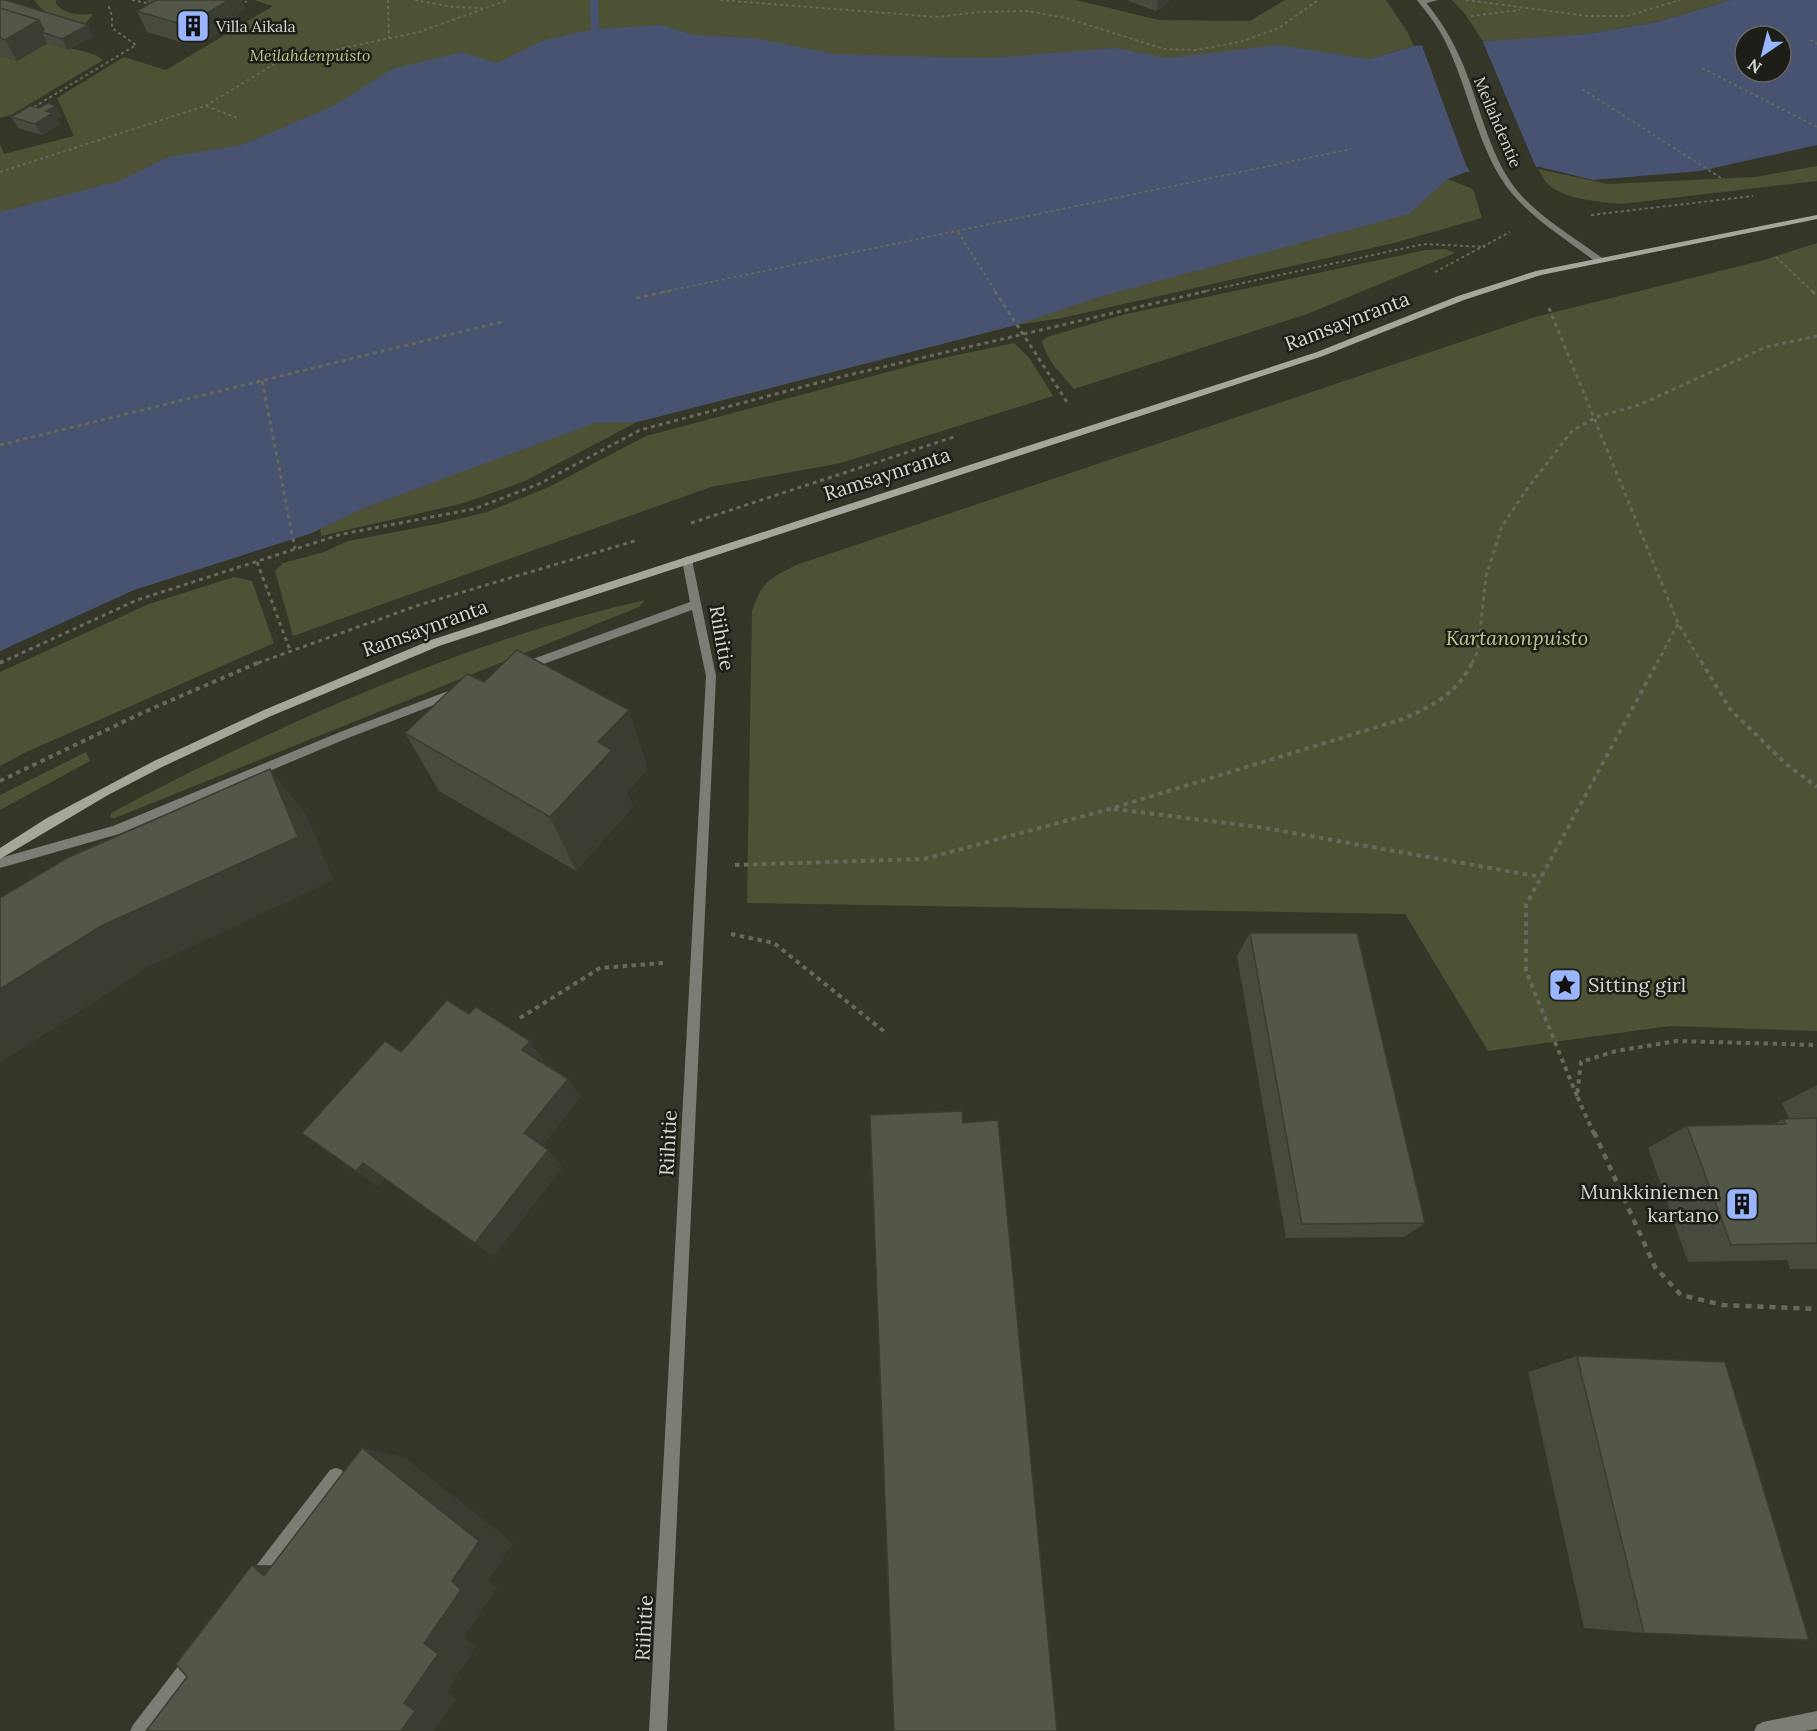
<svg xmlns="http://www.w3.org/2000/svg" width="1817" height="1731" font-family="Lora,serif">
  <rect width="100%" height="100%" fill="#343727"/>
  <!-- green -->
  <path fill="#4c5233" d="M 35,0 L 56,0 L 56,4 C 65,15 79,15 93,14 L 86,23 C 68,20 44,18 35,0 Z
    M 254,0 L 1076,0 L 1159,20 L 1250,21 L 1285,0 L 1386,0 L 1408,33 L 1414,46 L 1369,59 L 0,312 L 0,144 L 4,154 L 74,136 L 57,98 L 124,57 L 166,70 L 273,6 Z
    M 1452,0 L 1731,0 L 1657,22 L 1586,34 L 1484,43 L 1465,14 Z
    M 48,43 C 62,48 95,51 103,60 L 11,115 L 0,118 L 0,55 L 17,61 Z
    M 1817,166 L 1817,181 L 1621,204 C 1600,202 1559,199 1545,181 C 1542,177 1541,172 1538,169 L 1608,184 L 1755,177 Z
    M 1448,179 L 1473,189 L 1482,218 L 1394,243 L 1062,318 L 1016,325 L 637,422 L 525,481 L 464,503 L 321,536 L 319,515 L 339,475 Z
    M 1817,243 L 1817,1031 L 1670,1026 L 1488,1051 L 1405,914 L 747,903 L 752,611 C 762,581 769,579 796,565 L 1535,317 L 1764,260 Z
    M 1445,249 L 1455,253 L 1307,314 L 1074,389 C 1061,374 1047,361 1042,341 L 1047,337 L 1122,315 L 1426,250 Z
    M 1014,343 L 1030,359 L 1053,396 L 841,463 L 711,487 L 293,636 L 275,571 L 283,563 L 324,552 L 348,541 L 437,524 L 487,512 L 549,487 L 646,436 L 929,361 Z
    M 234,577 L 252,581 L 274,643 L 24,753 L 0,766 L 0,672 L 149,604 Z
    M 645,600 L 639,607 L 115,818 L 110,818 L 111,813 C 277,725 461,642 645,600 Z
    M 86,752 L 90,761 L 0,810 L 0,795 Z"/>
  <!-- water -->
  <path fill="#475371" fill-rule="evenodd" d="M 1731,0 L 1817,0 L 1817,145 L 1700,171 L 1593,180 L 1540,167 L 1466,172 L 1448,179 L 1409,214 L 1099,297 L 1016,325 L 637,422 L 595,423 L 364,508 L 312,533 L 134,590 L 0,651 L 0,212 L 119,181 L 168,157 L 242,145 L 333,106 L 392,69 L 462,52 L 497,63 L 544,40 L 595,29 L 661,25 L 694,35 L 755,38 L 835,54 L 987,58 L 1115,48 L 1167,58 L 1278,45 L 1369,59 L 1414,46 L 1586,34 L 1657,22 ZM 1745,36 L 1781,36 L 1781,72 L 1745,72 Z"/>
  <!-- pier -->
  <path fill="#343727" d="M 1482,40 L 1534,163 L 1539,171 L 1471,174 L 1466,165 L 1421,43 Z"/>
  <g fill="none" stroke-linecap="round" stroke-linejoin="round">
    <!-- stream -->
    <path fill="#475371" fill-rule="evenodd" d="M 590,0 L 598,0 L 599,29 L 595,32 L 591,29 Z"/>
    <!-- path-far3 -->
    <path stroke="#66695b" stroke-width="2" stroke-dasharray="3 3" stroke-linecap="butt" d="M 132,0 L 152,4
      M 239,0 L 247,2
      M 388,0 L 389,38
      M 415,0 L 453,7 L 482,8
      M 720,0 L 937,17 L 980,12 L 1027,11 L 1066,18 L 1164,49 L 1197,50 L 1243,41 L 1279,28 L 1318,0
      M 1466,0 L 1588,16 L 1627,16 L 1680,0
      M 1471,16 L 1520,10
      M 1810,40 L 1817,44
      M 1702,68 L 1817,127
      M 1582,89 L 1721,178
      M 206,106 L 240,119
      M 34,107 L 136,45 L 112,28 L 112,16 L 108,4
      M 0,172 L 205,106 L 278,62 L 419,32 L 508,0
      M 1591,215 L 1753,196
      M 958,232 L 996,292
      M 1776,257 L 1813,292
      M 1435,272 L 1510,232
      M 663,292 L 1351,149
      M 1201,292 L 1424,244 L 1485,247"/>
    <!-- path-far2 -->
    <path stroke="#66695b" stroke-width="3" stroke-dasharray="4 4" stroke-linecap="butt" d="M 995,291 L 1067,402
      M 1812,291 L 1817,296
      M 636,298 L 670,291
      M 1549,308 L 1678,623 L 1702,663
      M 262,381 L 295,549
      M 0,445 L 505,321
      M 691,523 L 957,436
      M 257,562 L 290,650
      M 0,663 L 137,600 L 342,534 L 474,509 L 539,484 L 640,430 L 836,378 L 1207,291
      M 258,663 L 419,605 L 638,540
      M 1472,663 L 1478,651 L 1486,576 L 1502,526 L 1527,489 L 1572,431 L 1596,417 L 1639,405 L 1766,347 L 1817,336
      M 1657,663 L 1678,624"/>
    <!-- path-far1 -->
    <path stroke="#66695b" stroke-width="4" stroke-dasharray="4.5 4.5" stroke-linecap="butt" d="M 1701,661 L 1730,709 L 1786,764 L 1817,787
      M 0,663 L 3,661
      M 0,781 L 144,712 L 262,661
      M 1114,809 L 1259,827 L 1541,877
      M 735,865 L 924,859 L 1110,809 L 1403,719 C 1435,704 1456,695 1473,661
      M 731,934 L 774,943 L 886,1033
      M 520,1018 L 600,968 L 663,963
      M 1577,1096 L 1526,971 L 1526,905 L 1658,661
      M 1594,1134 L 1577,1096 L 1581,1062 L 1616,1051 L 1677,1041 L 1817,1045"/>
    <!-- path -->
    <path stroke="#66695b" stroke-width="4.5" stroke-dasharray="6 6" stroke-linecap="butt" d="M 1594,1132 L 1655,1267 L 1681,1295 L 1723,1305 L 1817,1309"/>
    <!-- service -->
    <path fill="#7c7e76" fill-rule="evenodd" d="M 1438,0 L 1423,4 L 1420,2 L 1423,0 Z
      M 336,1468 L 342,1470 L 344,1476 L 342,1482 L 264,1583 L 258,1585 L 252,1583 L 250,1577 L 252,1571 L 330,1470 Z
      M 192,1654 L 198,1656 L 200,1662 L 198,1668 L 150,1731 L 130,1731 L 133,1725 L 186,1656 Z"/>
    <!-- minor -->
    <path fill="#7c7e76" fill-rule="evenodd" d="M 1417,0 L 1424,0 C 1440,19 1452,39 1462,62 C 1478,100 1486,142 1508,178 C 1530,213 1570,234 1602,258 L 1602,262 L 1596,262 C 1562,236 1523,214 1500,177 C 1475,135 1467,85 1445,41 C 1438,26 1427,13 1417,0 Z
      M 687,556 L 692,560 L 716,676 L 667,1731 L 649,1731 L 706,676 L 692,610 L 527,670 L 519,670 L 518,667 L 519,664 L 690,602 L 682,560 Z
      M 456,688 L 461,692 L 460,695 L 348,738 L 119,834 L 0,868 L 0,858 L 113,826 L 340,732 Z
      M 1817,1711 L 1817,1729 L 1805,1731 L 1754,1731 L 1757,1725 L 1763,1722 Z"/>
    <!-- secondary -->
    <path fill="#a4a79a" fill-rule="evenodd" d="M 1817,215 L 1817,219 L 1541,275 L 1464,300 L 1323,356 L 439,646 L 271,716 L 162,767 L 108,795 L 0,859 L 0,848 L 47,818 L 154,761 L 264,710 L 431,640 L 1317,352 L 1458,296 L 1536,271 Z"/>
  </g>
  <!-- wall -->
  <path fill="#474b3d" d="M 0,0 L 93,36 L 68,50 L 47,43 L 17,61 L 0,55 Z
    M 147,0 L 241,0 L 245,9 L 237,14 L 240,20 L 208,39 L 199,36 L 187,44 L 147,32 L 137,11 L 149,4 Z
    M 1129,0 L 1169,0 L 1169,3 L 1156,11 L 1128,1 Z
    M 62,116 L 57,119 L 60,124 L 42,135 L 18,128 L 11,117 Z
    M 405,733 L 648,769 L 627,792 L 633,807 L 576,871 L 439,791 Z
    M 1250,933 L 1425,1223 L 1404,1237 L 1286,1238 L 1237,956 Z
    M 1817,1085 L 1817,1269 L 1790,1269 L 1787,1260 L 1688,1262 L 1648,1148 L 1687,1126 L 1772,1125 L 1783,1119 L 1789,1119 L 1782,1103 Z
    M 1577,1356 L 1644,1633 L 1584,1628 L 1528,1372 Z"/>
  <!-- shaded-wall -->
  <path fill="#3a3d32" d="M 223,0 L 241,0 L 245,9 L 237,14 L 240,20 L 208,39 L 199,18 Z
    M 1159,0 L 1169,0 L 1169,3 L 1156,11 L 1158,1 Z
    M 189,15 L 199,36 L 187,44 L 177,23 Z
    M 39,20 L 46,34 L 42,32 L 47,43 L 17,61 L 5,40 Z
    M 88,25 L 93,36 L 68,50 L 62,39 Z
    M 56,106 L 62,116 L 57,119 L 60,124 L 42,135 L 35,124 L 46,111 Z
    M 629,710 L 648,769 L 627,792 L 633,807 L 576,871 L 550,817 L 598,742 Z
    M 270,769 L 306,815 L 334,880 L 150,966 L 0,1063 L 0,989 Z
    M 530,1041 L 544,1061 L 537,1070 L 522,1050 Z
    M 568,1079 L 581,1097 L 539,1150 L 524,1133 Z
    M 548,1150 L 563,1167 L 493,1257 L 475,1243 Z
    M 363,1163 L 385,1179 L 378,1187 L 356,1171 Z
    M 362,1448 L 404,1457 L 513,1543 L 489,1580 L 497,1588 L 464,1637 L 476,1647 L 447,1691 L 456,1699 L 434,1731 L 401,1731 L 404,1703 L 424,1643 L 452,1581 Z
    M 252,1565 L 304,1566 L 264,1576 Z"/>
  <!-- building -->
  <path fill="#535747" stroke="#3a3d32" stroke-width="1.5" d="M 0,0 L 5,0 L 88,25 L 62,39 L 42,32 L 44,30 L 39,20 L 0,8 Z
    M 156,0 L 229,0 L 199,18 L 189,15 L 177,23 L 137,11 Z
    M 0,8 L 39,20 L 5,40 L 0,38 Z
    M 48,103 L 56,106 L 46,111 L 53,113 L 35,124 L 11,117 L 30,106 L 39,108 Z
    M 517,650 L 629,710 L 598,742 L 612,750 L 550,817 L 405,733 L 467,674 L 484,682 Z
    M 270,769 L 298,837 L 101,926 L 0,989 L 0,898 L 67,858 Z
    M 1250,933 L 1357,933 L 1425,1223 L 1302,1224 Z
    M 447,1000 L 469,1014 L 476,1007 L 500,1022 L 530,1041 L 522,1050 L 568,1079 L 524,1133 L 548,1150 L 475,1243 L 363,1163 L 356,1171 L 302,1133 L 385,1041 L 401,1052 Z
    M 962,1111 L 963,1123 L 998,1120 L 1057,1731 L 894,1731 L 870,1115 Z
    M 1817,1118 L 1817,1243 L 1731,1245 L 1687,1126 L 1786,1124 L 1783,1119 Z
    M 1577,1356 L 1725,1362 L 1809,1640 L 1644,1633 Z
    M 362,1448 L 479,1541 L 452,1581 L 461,1590 L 424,1643 L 438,1654 L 404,1703 L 415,1711 L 401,1731 L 146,1731 L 187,1677 L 176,1664 L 252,1565 L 264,1576 Z"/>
  <!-- icons -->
  <defs>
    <symbol id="building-square" viewBox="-11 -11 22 22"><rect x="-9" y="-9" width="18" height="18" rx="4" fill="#99b5fd" stroke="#1c1e17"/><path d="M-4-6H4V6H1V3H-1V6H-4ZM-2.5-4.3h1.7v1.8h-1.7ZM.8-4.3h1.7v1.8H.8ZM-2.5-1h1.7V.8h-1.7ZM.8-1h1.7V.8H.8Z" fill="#111"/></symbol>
    <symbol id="sight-square" viewBox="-11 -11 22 22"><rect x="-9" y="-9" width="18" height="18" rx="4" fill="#99b5fd" stroke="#1c1e17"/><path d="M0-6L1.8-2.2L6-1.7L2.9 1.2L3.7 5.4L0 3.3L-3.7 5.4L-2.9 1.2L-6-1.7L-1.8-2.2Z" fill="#111"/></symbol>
  </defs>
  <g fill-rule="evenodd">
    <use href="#building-square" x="174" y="7" width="38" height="38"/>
    <use href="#sight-square" x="1546" y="966" width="38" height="38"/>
    <use href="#building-square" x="1723" y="1185" width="38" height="38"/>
  </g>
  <g text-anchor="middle" stroke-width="5" stroke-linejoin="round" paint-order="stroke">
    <!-- far-poi labels -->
    <g font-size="16" fill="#d5d8ce" stroke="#1c1e17" text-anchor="start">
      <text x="216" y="32">Villa Aikala</text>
    </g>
    <!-- far-park labels -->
    <g font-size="16" font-style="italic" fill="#bbc88c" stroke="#1c1e17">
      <text x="310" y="61">Meilahdenpuisto</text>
    </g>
    <!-- far-street labels -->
    <g font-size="16" fill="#d5d8ce" stroke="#1c1e17">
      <text transform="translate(1498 122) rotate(67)" y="6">Meilahdentie</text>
    </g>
    <!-- street labels -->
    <g font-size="20" fill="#d5d8ce" stroke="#1c1e17">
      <text transform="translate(1347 321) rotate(-21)" y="7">Ramsaynranta</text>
      <text transform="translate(887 474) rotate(-18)" y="7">Ramsaynranta</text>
      <text transform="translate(425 628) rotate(-20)" y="7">Ramsaynranta</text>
      <text transform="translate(722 638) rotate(80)" y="7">Riihitie</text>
      <text transform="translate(668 1143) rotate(-87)" y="7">Riihitie</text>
      <text transform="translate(644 1628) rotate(-87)" y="7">Riihitie</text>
    </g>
    <!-- park labels -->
    <g font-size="20" font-style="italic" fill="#bbc88c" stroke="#1c1e17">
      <text x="1517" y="645">Kartanonpuisto</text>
    </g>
    <!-- poi labels -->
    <g font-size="20" fill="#d5d8ce" stroke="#1c1e17" text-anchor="start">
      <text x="1588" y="992">Sitting girl</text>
      <text x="1719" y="1199" text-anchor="end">Munkkiniemen<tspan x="1719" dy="23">kartano</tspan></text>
    </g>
  </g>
  <!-- north arrow -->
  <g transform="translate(1763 54) rotate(215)"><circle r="28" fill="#1c1e17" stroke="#666860" stroke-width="1.5"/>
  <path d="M0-4.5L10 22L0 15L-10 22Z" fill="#99b5fd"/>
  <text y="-9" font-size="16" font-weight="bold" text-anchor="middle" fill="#d5d8ce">N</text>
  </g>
</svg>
